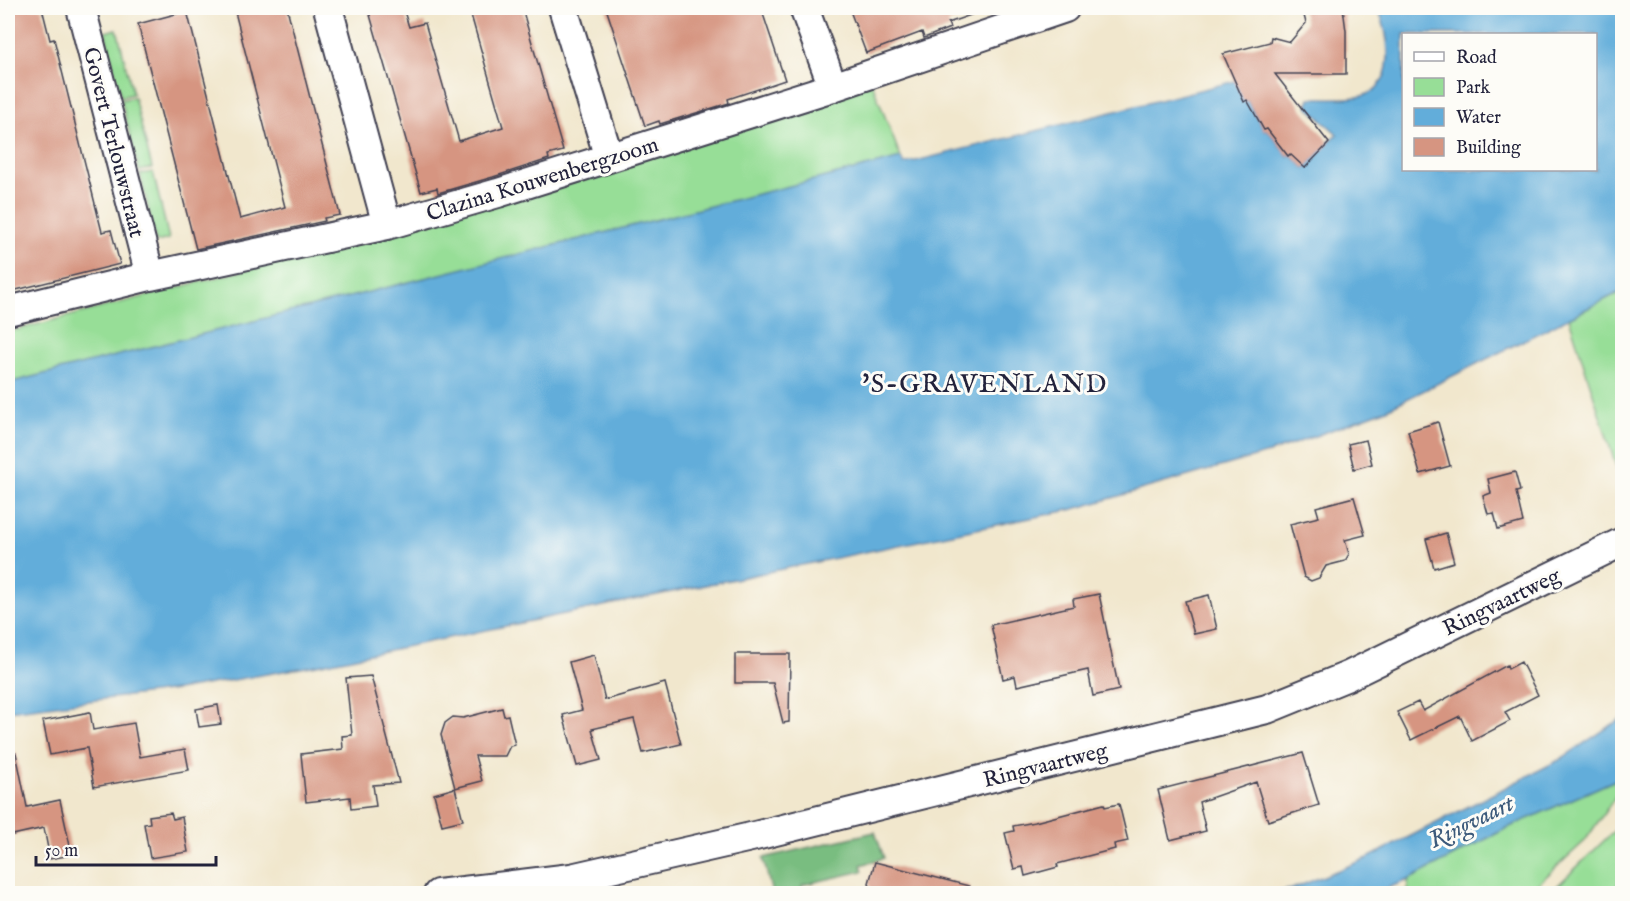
<svg xmlns="http://www.w3.org/2000/svg" width="1630" height="901" font-family="'IM FELL English',serif">
  <rect width="100%" height="100%" fill="#fdfcf7"/>
  <filter id="ink" filterUnits="userSpaceOnUse"><feTurbulence type="fractalNoise" baseFrequency=".0167" numOctaves="2"/><feDisplacementMap in="SourceGraphic" scale="12" xChannelSelector="R" yChannelSelector="G"/><feConvolveMatrix kernelMatrix="1 2 1 2 8 2 1 2 1" color-interpolation-filters="sRGB"/></filter>
  <filter id="wash" filterUnits="userSpaceOnUse"><feTurbulence type="fractalNoise" baseFrequency=".008" numOctaves="4" result="noise"/><feDisplacementMap in="SourceGraphic" scale="24" xChannelSelector="R" yChannelSelector="G"/><feGaussianBlur stdDeviation="1.35" result="paint"/><feColorMatrix in="noise" values="0 0 0 0 0 0 0 0 0 0 0 0 0 0 0 0 0 1.4 0 .05"/><feComposite in="paint" operator="in"/></filter>
  <g filter="url(#wash)">
    <rect width="100%" height="100%" fill="#f1e7cd"/>
    <!-- green -->
    <path fill="#97de97" stroke="#5c8069" stroke-width="1.5" d="M 117,29 L 133,94 L 121,97 L 105,32 Z
      M 872,83 L 901,158 L 8,383 L 8,332 L 387,233 Z
      M 134,97 L 152,168 L 139,171 L 121,100 Z
      M 153,172 L 169,239 L 156,242 L 140,174 Z
      M 1622,291 L 1622,485 L 1569,318 Z
      M 1622,777 L 1622,787 L 1585,841 L 1528,893 L 1408,894 L 1408,880 L 1507,828 Z
      M 1622,826 L 1622,865 L 1616,893 L 1549,894 L 1615,830 Z"/>
    <!-- forest -->
    <path fill="#79bd80" stroke="#4e705e" stroke-width="1.5" d="M 875,832 L 884,858 L 861,865 L 863,871 L 802,885 L 803,893 L 772,893 L 763,858 Z"/>
    <!-- water -->
    <path fill="#62adda" stroke="#42688a" stroke-width="1.5" fill-rule="evenodd" d="M 1378,8 L 1622,8 L 1622,291 L 1385,410 L 1272,452 L 1074,509 L 312,666 L 177,690 L 8,711 L 8,383 L 901,158 L 904,164 L 1235,81 L 1245,101 L 1247,100 L 1264,130 L 1267,129 L 1288,156 L 1290,154 L 1305,168 L 1337,134 L 1307,106 L 1310,98 C 1325,98 1342,99 1357,97 C 1400,90 1389,35 1378,8 ZM 1404,34 L 1596,34 L 1596,170 L 1404,170 Z
      M 1622,718 L 1622,777 L 1507,828 L 1408,880 L 1375,893 L 1273,893 L 1292,889 L 1368,858 L 1559,760 Z"/>
    <g id="blocks">
      <!-- building -->
      <path fill="#d69581" d="M 8,8 L 42,8 L 50,40 L 54,39 L 102,232 L 111,230 L 120,264 L 8,292 Z
        M 234,8 L 287,8 L 340,215 L 324,218 L 325,221 L 196,249 L 138,24 L 187,11 L 240,219 L 285,207 Z
        M 368,8 L 403,8 L 409,27 L 425,23 L 459,141 L 503,127 L 469,8 L 522,8 L 563,151 L 548,155 L 549,159 L 493,177 L 438,193 L 437,188 L 421,192 Z
        M 606,8 L 761,8 L 785,80 L 728,99 L 729,103 L 660,124 L 659,121 L 645,126 Z
        M 849,8 L 985,8 L 985,10 L 948,23 L 950,28 L 924,38 L 922,32 L 866,53 Z
        M 1302,8 L 1343,8 L 1346,31 L 1346,74 L 1275,74 L 1329,143 L 1305,168 L 1290,154 L 1288,156 L 1267,129 L 1264,130 L 1247,100 L 1244,102 L 1223,54 L 1270,42 L 1271,37 L 1290,42 L 1306,23 Z
        M 1438,422 L 1450,466 L 1420,474 L 1408,431 Z
        M 1366,440 L 1372,464 L 1354,469 L 1348,444 Z
        M 1515,472 L 1520,491 L 1516,492 L 1523,522 L 1498,529 L 1494,513 L 1488,514 L 1483,496 L 1491,493 L 1488,479 Z
        M 1354,497 L 1365,535 L 1345,540 L 1349,554 L 1345,561 L 1326,566 L 1319,578 L 1311,581 L 1304,577 L 1290,524 L 1319,517 L 1316,507 Z
        M 1446,533 L 1454,562 L 1434,568 L 1426,539 Z
        M 1099,594 L 1119,690 L 1093,696 L 1088,670 L 1017,686 L 1015,676 L 1003,679 L 991,625 L 1074,606 L 1073,599 Z
        M 1209,595 L 1217,629 L 1194,634 L 1185,601 Z
        M 735,654 L 790,654 L 789,722 L 783,723 L 773,683 L 735,683 Z
        M 594,655 L 605,700 L 665,683 L 681,744 L 643,753 L 634,719 L 592,729 L 601,760 L 577,766 L 563,715 L 582,710 L 569,662 Z
        M 1521,662 L 1538,695 L 1505,712 L 1510,721 L 1472,741 L 1460,716 L 1411,740 L 1397,712 L 1418,702 L 1423,711 L 1507,665 L 1508,669 Z
        M 371,676 L 399,783 L 373,785 L 376,806 L 351,809 L 350,797 L 306,802 L 301,754 L 343,749 L 342,736 L 352,735 L 346,678 Z
        M 218,705 L 221,724 L 199,727 L 196,709 Z
        M 502,708 L 504,716 L 508,715 L 515,745 L 510,746 L 505,756 L 475,756 L 482,781 L 455,788 L 441,735 L 445,723 L 453,717 L 463,718 Z
        M 90,712 L 93,730 L 134,723 L 140,757 L 185,749 L 189,770 L 94,787 L 87,748 L 50,755 L 43,721 Z
        M 16,753 L 27,807 L 60,800 L 72,855 L 50,859 L 44,828 L 8,836 L 8,754 Z
        M 1303,753 L 1319,805 L 1268,821 L 1256,782 L 1199,802 L 1206,831 L 1170,840 L 1158,790 Z
        M 455,788 L 463,820 L 442,825 L 434,794 Z
        M 1104,804 L 1105,807 L 1119,804 L 1128,841 L 1114,844 L 1115,849 L 1057,864 L 1058,867 L 1025,876 L 1023,867 L 1014,869 L 1005,833 L 1014,831 L 1013,826 L 1035,822 Z
        M 171,813 L 173,819 L 182,817 L 188,852 L 150,858 L 144,824 L 150,823 L 149,816 Z
        M 875,862 L 969,886 L 968,894 L 872,894 L 869,883 Z"/>
    </g>
  </g>
  <g filter="url(#ink)">
    <use href="#blocks" fill-opacity="0" stroke="#414051" stroke-width="1.5"/>
    <g fill="none" stroke-linecap="round" stroke-linejoin="round">
      <defs>
        <path id="minor" d="M 81,8 L 150,276
          M 328,8 L 387,225
          M 563,8 L 609,158
          M 804,8 L 833,87
          M 8,311 L 150,276 L 387,225 L 498,193 L 833,87 L 1065,8
          M 438,894 L 571,878 L 751,837 L 1267,709 L 1348,676 L 1622,542"/>
      </defs>
      <!-- minor casing -->
      <use href="#minor" stroke="#414051" stroke-width="32"/>
      <!-- minor -->
      <use href="#minor" stroke="#fff" stroke-width="28"/>
    </g>
  </g>
  <g text-anchor="middle" stroke-width="6" stroke-linejoin="round" paint-order="stroke">
    <!-- street labels -->
    <g font-size="22" fill="#22223b" stroke="#fdfcf7">
      <text transform="translate(115 142) rotate(76)" y="8">Govert Terlouwstraat</text>
      <text transform="translate(542 178) rotate(-17)" y="8">Clazina Kouwenbergzoom</text>
      <text transform="translate(1501 601) rotate(-26)" y="8">Ringvaartweg</text>
      <text transform="translate(1045 764) rotate(-14)" y="8">Ringvaartweg</text>
    </g>
    <!-- water labels -->
    <g font-size="24" font-style="italic" fill="#3c5a7b" stroke="#fdfcf7">
      <text transform="translate(1471 821) rotate(-26)" y="8">Ringvaart</text>
    </g>
    <!-- quarter labels -->
    <g font-size="26" letter-spacing="1.5" fill="#22223b" stroke="#fdfcf7">
      <text x="985" y="392">'S-GRAVENLAND</text>
    </g>
  </g>
  <!-- margin -->
  <rect width="1630" height="901" fill="none" stroke="#fdfcf7" stroke-width="30"/>
  <!-- legend -->
  <rect x="1402" y="33" width="195" height="138" fill="#fdfcf7" stroke="#a5a5ac" stroke-width="1.5"/>
  <rect x="1414" y="52" width="30" height="9" fill="#ffffff" stroke="#a5a5ac" stroke-width="1.5"/>
  <text x="1456" y="63" font-size="18" fill="#22223b">Road</text>
  <rect x="1414" y="78" width="30" height="18" fill="#97de97" stroke="#a5a5ac" stroke-width="1.5"/>
  <text x="1456" y="93" font-size="18" fill="#22223b">Park</text>
  <rect x="1414" y="108" width="30" height="18" fill="#62adda" stroke="#a5a5ac" stroke-width="1.5"/>
  <text x="1456" y="123" font-size="18" fill="#22223b">Water</text>
  <rect x="1414" y="138" width="30" height="18" fill="#d69581" stroke="#a5a5ac" stroke-width="1.5"/>
  <text x="1456" y="153" font-size="18" fill="#22223b">Building</text>
  <!-- scale -->
  <path d="M36 856v9h180v-9" fill="none" stroke="#22223b" stroke-width="3"/>
  <text x="45" y="856" font-size="18" fill="#22223b" stroke="#fdfcf7" stroke-width="4.5" paint-order="stroke">50 m</text>
</svg>
